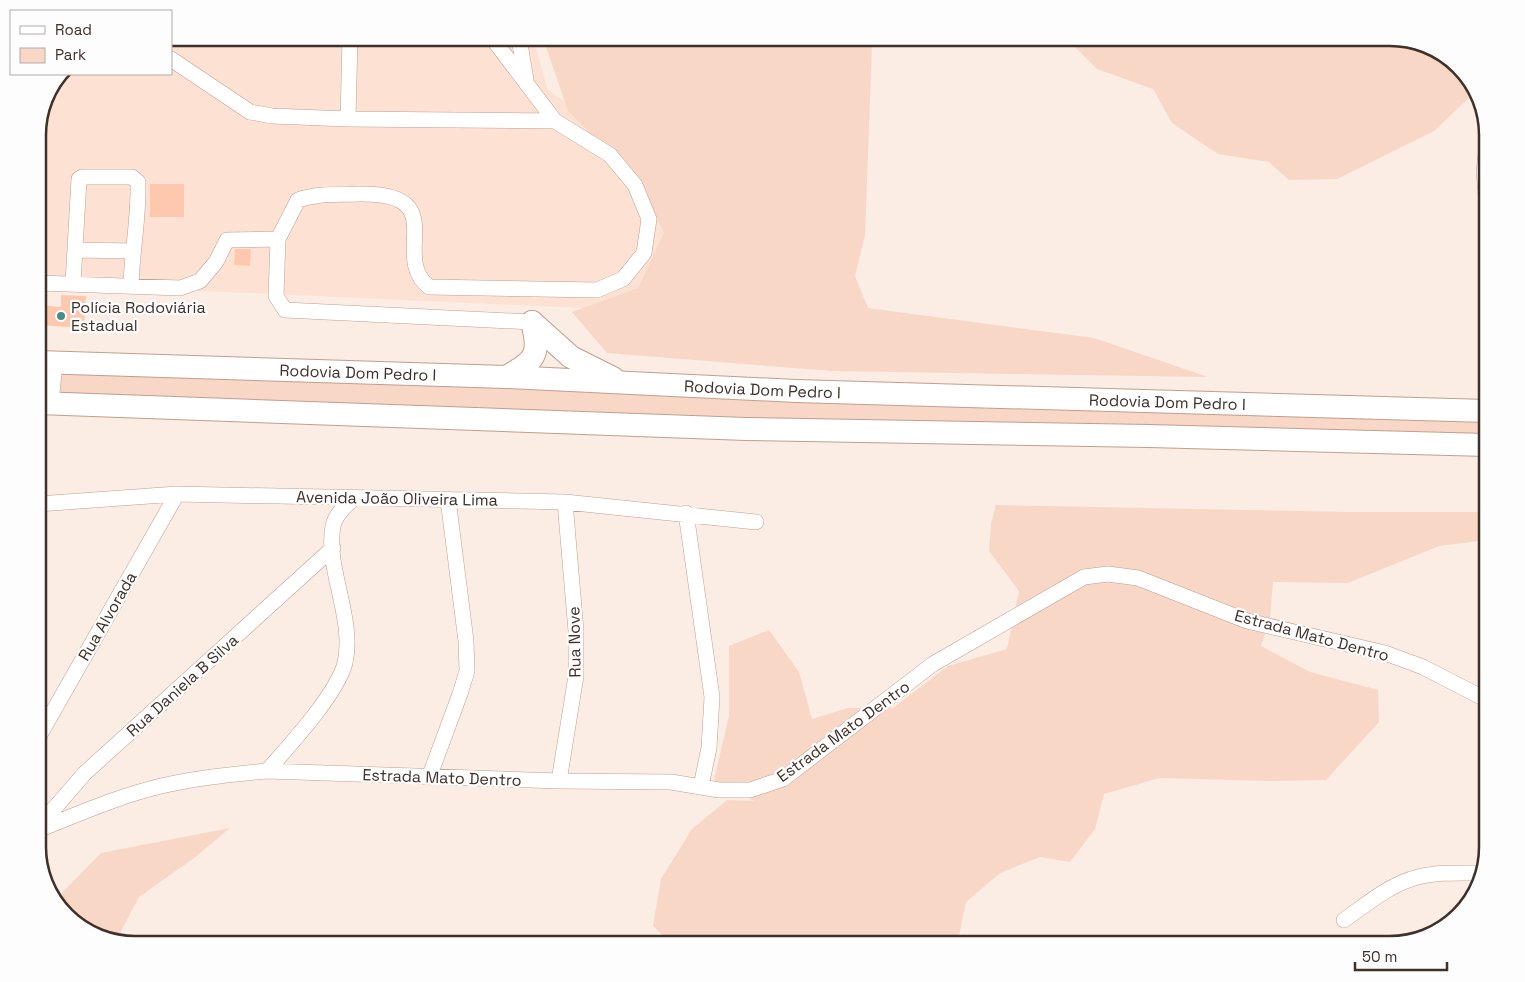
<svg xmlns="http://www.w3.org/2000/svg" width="1525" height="982" font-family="'Space Grotesk',sans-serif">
  <rect width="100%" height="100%" fill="#fbece4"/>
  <!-- built -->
  <path fill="#fde2d4" d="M 171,38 L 533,38 L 548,90 L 578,110 L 655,198 L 665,233 L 638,288 L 584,308 L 204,291 L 38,288 L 38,129 L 45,98 L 61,74 L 171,74 Z"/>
  <!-- green -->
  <path fill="#f8d7c7" d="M 543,38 L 867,38 L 872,43 L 865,235 L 855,276 L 868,308 L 1094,338 L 1208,377 L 832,371 L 607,353 L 572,312 L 638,288 L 664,233 L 639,183 L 568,111 Z
    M 1062,38 L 1390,38 L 1444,54 L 1475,87 L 1476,91 L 1434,131 L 1337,179 L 1289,180 L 1269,162 L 1218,154 L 1172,123 L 1153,89 L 1097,69 L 1069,41 Z
    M 38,370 L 394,381 L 877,405 L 1487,420 L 1487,438 L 1013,427 L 38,394 Z
    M 996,505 L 1350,512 L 1487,512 L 1487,540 L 1439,546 L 1348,583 L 1273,582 L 1270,618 L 1261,646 L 1310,672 L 1378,690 L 1379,722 L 1326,780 L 1268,781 L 1159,778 L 1104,794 L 1095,829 L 1070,862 L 1040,857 L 1000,873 L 966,902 L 959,936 L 960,944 L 672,944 L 653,926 L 661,879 L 692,829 L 727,800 L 754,801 L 714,780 L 729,716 L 729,646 L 769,630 L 799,672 L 812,719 L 848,708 L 893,708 L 948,666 L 1007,649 L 1019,591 L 989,551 L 991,524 Z
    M 230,828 L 194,858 L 139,897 L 117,939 L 81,928 L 55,900 L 101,853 Z"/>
  <!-- building -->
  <path fill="#fec8ae" d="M 150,184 L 184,184 L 184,217 L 150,217 Z
    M 235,249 L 251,249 L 250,266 L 234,265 Z
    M 61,295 L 86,296 L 84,328 L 38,325 L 38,305 L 61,307 Z"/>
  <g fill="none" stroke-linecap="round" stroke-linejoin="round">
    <defs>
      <path id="minor" d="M 519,38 L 526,80
        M 171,59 L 250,112 L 272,116 L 348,119 L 350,38
        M 348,119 L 555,121
        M 1487,145 L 1484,172 L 1487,205
        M 278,239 L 298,200 C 318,193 338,195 359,194 C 454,192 389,256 429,287 L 597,290 L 623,279 L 644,253 L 649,219 L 635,185 L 610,155 L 555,121 L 492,38
        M 75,250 L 132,251
        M 38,283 L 180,288 L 200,281 L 216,262 L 227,240 L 278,239 L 276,296 L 285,310 L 532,322
        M 73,283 L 79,179 L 82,177 L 132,177 L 138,182 C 139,217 132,251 131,285
        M 51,403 L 55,363
        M 38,504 L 177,494 L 565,502 L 756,522
        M 686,513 L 712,697 L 709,748 L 701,786
        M 38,738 L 177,494
        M 267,771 C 289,746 337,694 345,663 C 355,618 325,568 333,526 C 335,515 345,506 353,499
        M 430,775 L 460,694 L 467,671 L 466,641 L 448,499
        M 559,781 L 576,676 L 576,631 L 565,502
        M 38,827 L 85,773 L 333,548
        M 38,830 C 78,814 119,796 161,786 C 196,778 232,774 267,771 L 559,781 L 671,782 L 719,790 L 750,790 L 783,779 L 933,664 L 1084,577 L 1108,574 L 1138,578 L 1247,621 L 1385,653 L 1423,667 L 1487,700
        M 1344,920 C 1367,904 1390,884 1418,877 C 1438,872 1459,873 1480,873"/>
      <g id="highway">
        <path d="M 532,322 L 571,357 L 613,378"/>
        <path id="s1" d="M 38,362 L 506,377 L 796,391 L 1487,411"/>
        <path d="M 506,377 C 535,361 541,355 532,322"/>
        <path d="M 38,403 L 746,429 L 1149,436 L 1487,445"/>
      </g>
    </defs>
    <!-- minor casing -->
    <use href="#minor" stroke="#c29e8d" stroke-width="16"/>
    <!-- highway casing -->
    <use href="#highway" stroke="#c29e8d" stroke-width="24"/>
    <!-- minor -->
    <use href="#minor" stroke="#fff" stroke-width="15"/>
    <!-- highway -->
    <use href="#highway" stroke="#fff" stroke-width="22"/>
  </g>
  <!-- markers -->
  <circle fill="#448c8d" stroke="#fdfdfd" stroke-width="2" cx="61" cy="316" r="5"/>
  <g text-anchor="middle" stroke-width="4.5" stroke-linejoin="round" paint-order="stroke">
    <!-- poi labels -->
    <g font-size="16" fill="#3f3029" stroke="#fdfdfd" text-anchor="start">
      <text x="71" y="313">Polícia Rodoviária<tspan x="71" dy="18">Estadual</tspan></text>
    </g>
    <!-- street labels -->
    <g font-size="16" fill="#3f3029" stroke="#fdfdfd">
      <text dy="6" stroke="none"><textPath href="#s1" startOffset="320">Rodovia Dom Pedro I</textPath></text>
      <text dy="6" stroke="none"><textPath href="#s1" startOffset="725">Rodovia Dom Pedro I</textPath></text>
      <text dy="6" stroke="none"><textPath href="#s1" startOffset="1130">Rodovia Dom Pedro I</textPath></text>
      <text transform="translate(397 498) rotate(1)" y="6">Avenida João Oliveira Lima</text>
      <text transform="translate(107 616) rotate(-60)" y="6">Rua Alvorada</text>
      <text transform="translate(1312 635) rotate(15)" y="6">Estrada Mato Dentro</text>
      <text transform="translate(574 642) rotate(-91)" y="6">Rua Nove</text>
      <text transform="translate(182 685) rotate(-42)" y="6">Rua Daniela B Silva</text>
      <text transform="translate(843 731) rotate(-36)" y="6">Estrada Mato Dentro</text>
      <text transform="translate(442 777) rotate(2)" y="6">Estrada Mato Dentro</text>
    </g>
  </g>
  <!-- crop -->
  <path d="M0 0H1525V982H0ZM135 46H1390A89 89 0 0 1 1479 135V847A89 89 0 0 1 1390 936H135A89 89 0 0 1 46 847V135A89 89 0 0 1 135 46Z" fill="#fdfdfd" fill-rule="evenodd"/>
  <path fill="none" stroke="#3f3029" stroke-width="2.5" d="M135 46H1390A89 89 0 0 1 1479 135V847A89 89 0 0 1 1390 936H135A89 89 0 0 1 46 847V135A89 89 0 0 1 135 46Z"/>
  <!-- legend -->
  <rect x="10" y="10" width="162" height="65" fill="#fdfdfd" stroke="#b1aba8"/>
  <rect x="20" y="26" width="25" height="8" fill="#ffffff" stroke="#b1aba8"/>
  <text x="55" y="35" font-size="15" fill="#3f3029">Road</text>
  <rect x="20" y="48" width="25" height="15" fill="#f8d7c7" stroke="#b1aba8"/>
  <text x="55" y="60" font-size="15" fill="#3f3029">Park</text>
  <!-- scale -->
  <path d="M1355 962v8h92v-8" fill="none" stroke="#3f3029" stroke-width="2.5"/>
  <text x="1362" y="962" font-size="15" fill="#3f3029" stroke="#fdfdfd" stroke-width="4" paint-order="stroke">50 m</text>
</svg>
